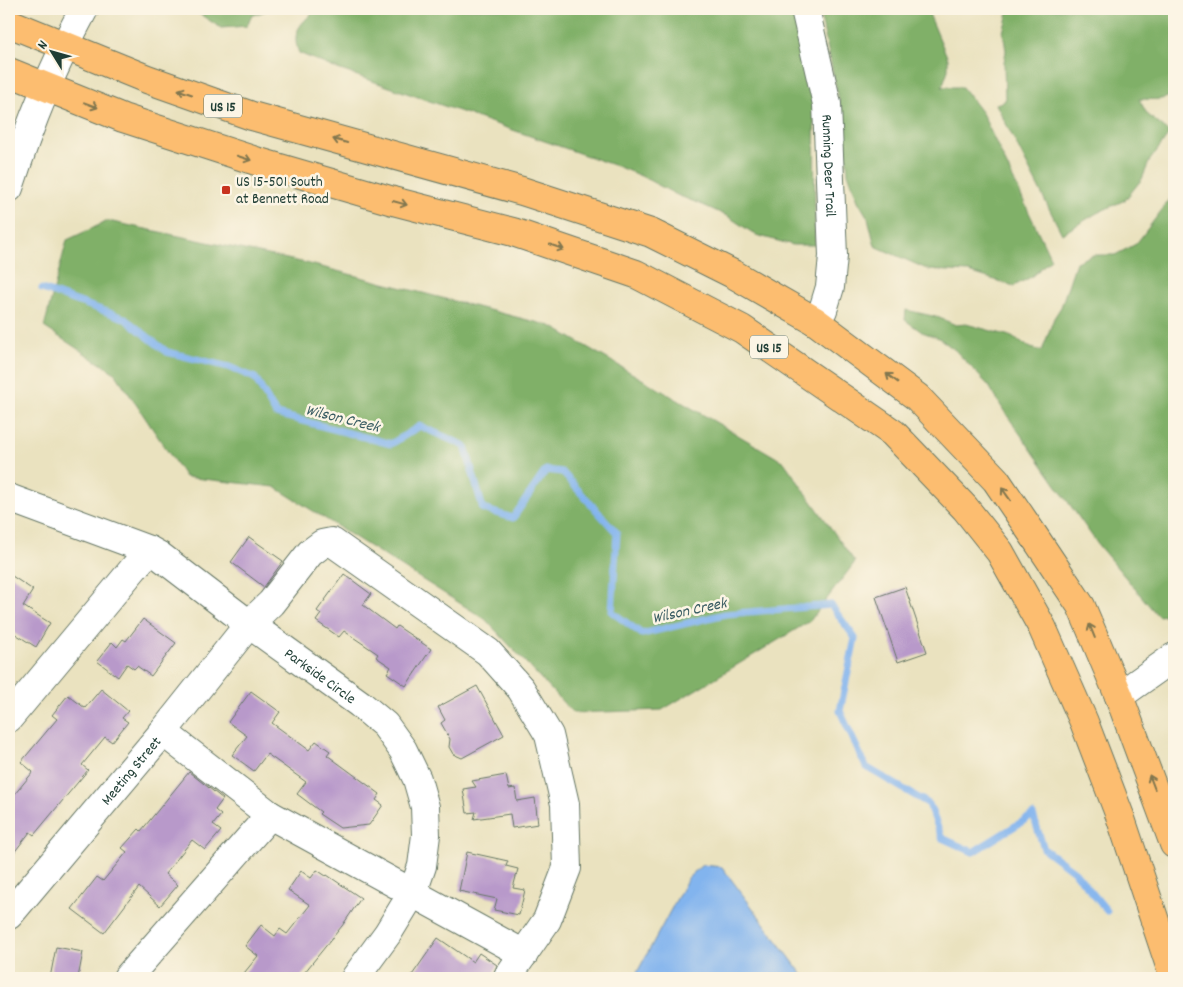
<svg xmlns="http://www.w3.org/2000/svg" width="1183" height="987" font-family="Dekko,sans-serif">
  <rect width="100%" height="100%" fill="#fcf5e5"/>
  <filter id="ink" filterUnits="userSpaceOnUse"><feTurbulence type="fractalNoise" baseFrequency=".02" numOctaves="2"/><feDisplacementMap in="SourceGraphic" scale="10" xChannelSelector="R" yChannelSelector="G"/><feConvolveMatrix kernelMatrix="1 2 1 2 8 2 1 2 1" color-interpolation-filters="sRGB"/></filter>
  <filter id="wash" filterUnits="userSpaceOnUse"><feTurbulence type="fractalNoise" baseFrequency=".0096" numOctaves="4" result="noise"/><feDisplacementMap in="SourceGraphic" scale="20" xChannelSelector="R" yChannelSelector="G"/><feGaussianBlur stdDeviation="1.12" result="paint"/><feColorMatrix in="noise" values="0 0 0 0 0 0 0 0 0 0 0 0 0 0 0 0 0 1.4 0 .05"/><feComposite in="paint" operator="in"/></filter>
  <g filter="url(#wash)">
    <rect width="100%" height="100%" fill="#eae2bf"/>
    <!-- forest -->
    <path fill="#80b068" stroke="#50764e" d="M 198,9 L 271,9 L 251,16 L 247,26 L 221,28 L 198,13 Z
      M 318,9 L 798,9 L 814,91 L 815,245 L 793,245 L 756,235 L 729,217 L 703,205 L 677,195 L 641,176 L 619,167 L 332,67 L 299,53 C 290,31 302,22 318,9 Z
      M 819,9 L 927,9 L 948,59 L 948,70 L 942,87 L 962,87 L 982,113 L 1051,259 L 1031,277 L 1014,286 L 969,272 L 929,270 L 875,246 L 868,218 L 858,201 L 848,173 L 843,118 Z
      M 1009,9 L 1174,9 L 1174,93 C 1163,102 1153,99 1139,99 L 1147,114 L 1170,133 L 1150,160 L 1142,179 L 1125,200 L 1097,213 L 1062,234 L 996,104 L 1005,101 L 1004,62 L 1006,51 L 1003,32 Z
      M 1174,194 L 1174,611 L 1168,615 L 1158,616 L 1099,546 L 1004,411 L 989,386 L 955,350 L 939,338 L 922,332 L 905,320 L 906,310 L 937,317 L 956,325 L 966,324 L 1010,336 L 1031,348 L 1042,351 L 1054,318 L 1061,307 L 1076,262 L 1093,255 L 1115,255 L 1136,244 Z
      M 108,221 L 306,263 L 551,326 L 784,462 L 855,562 L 810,621 L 662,710 L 573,713 L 485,619 L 275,487 L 185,477 L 115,373 L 44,327 L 67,240 Z"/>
    <!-- water -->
    <path fill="#82b4ee" stroke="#507891" d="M 702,865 L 722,867 L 805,978 L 634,978 L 688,878 Z"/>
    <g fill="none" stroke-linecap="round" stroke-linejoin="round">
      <!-- stream -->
      <path stroke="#82b4ee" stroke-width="7" d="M 42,289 L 124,318 L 167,352 L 229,367 L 255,378 L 276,414 L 391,444 L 420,426 L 465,446 L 483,509 L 513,518 L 546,470 L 562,472 L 617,533 L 612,612 L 642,634 L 725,614 L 831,605 L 855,638 L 840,711 L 866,767 L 929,804 L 942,838 L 973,852 L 1033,815 L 1044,849 L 1075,872 L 1107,911"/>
    </g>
    <g id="blocks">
      <!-- building -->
      <path fill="#b899ca" d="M 249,537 L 283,561 L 264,587 L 231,562 Z
        M 9,574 L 33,590 L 23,606 L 50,623 L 36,647 L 9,630 Z
        M 344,574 L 371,594 L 363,605 L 395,629 L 397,626 L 431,649 L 406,686 L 387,673 L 391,667 L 376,657 L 378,654 L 344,631 L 339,637 L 316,621 L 321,614 L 317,611 Z
        M 905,587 L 927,652 L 898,662 L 876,597 Z
        M 143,619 L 176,643 L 151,676 L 137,666 L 134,669 L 127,664 L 118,677 L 97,661 L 112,642 L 117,647 L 123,639 L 126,641 Z
        M 477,686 L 504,735 L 462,758 L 453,754 L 449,747 L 450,739 L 441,723 L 445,720 L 438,707 Z
        M 101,689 L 128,711 L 122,718 L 128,722 L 112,742 L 105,737 L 82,765 L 88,770 L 34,835 L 30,832 L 9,859 L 9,801 L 33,772 L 21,762 L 57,719 L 52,715 L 68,695 L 85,708 Z
        M 251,691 L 280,712 L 272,723 L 309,750 L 316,741 L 330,751 L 327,755 L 380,794 L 376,800 L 383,805 L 369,825 L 340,828 L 319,814 L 321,812 L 297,794 L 306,782 L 267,754 L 254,771 L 232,755 L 247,736 L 228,722 Z
        M 189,772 L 223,799 L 215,810 L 221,815 L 213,825 L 221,831 L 205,850 L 192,840 L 165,874 L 178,885 L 160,906 L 139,887 L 104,933 L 72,909 L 97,877 L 103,881 L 127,852 L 122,848 L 139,829 L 141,831 Z
        M 506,775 L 509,789 L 515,788 L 517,801 L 535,798 L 538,824 L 512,828 L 510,814 L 474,819 L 476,812 L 467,813 L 463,789 L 476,787 L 472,781 Z
        M 467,852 L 508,861 L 506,866 L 518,869 L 513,888 L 525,890 L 519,915 L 494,910 L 497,899 L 459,891 Z
        M 317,870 L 326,876 L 327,875 L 361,898 L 342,926 L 300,978 L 240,978 L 258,956 L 245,946 L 261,925 L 275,936 L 280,929 L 287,934 L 310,905 L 288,890 L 301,871 L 311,878 Z
        M 438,938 L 473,962 L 479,953 L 497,965 L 492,978 L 410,978 Z
        M 56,947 L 83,952 L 78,978 L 50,978 Z"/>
    </g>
  </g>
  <g filter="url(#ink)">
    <use href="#blocks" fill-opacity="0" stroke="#667765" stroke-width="1"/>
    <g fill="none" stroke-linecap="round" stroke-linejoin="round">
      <defs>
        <g id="minor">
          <path id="s1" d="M 805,9 L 827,104 L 833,256 L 830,287 L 823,310 L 815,321"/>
          <path d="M 9,188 C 29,126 53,66 84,9"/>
          <path id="s2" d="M 9,498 L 149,550 L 160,556 L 249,624 L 360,704 L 385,725 L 403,750 L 417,779 L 425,807 L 426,835 L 422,866 L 413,892 L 388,933 L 355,978"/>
          <path d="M 1119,696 L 1174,657"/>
          <path d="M 9,718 L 149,550"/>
          <path d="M 163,732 L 270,815 L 524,954"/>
          <path id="s3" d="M 9,915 L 163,732 L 249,624 L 271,603 L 310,553 L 322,544 L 332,542 L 488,652 L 521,689 L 549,735 L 565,804 L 567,868 L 547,920 L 507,978"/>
          <path d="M 127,978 L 270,815"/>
        </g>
        <path id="highway" d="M 9,23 L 147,79 L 252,116 L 522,191 L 651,233 L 735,275 L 815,321 L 917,397 L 996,480 L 1030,530 L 1081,606 L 1119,696 L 1174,844
          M 9,72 L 123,118 L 259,162 L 393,201 L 513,232 L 636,274 L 742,329 L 893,433 L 965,508 L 1000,552 L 1042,627 L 1084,722 L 1120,816 L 1174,978"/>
      </defs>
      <!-- minor casing -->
      <use href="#minor" stroke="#667765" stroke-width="30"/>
      <!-- highway casing -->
      <use href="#highway" stroke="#667765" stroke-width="30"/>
      <!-- minor -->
      <use href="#minor" stroke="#fff" stroke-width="28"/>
      <!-- highway -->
      <use href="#highway" stroke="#fcbd6f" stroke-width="28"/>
    </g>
    <!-- one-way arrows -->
    <defs><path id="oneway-shaft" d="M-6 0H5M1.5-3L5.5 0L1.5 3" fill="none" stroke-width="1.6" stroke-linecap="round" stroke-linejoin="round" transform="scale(1.25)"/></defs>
    <g stroke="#82774f">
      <use href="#oneway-shaft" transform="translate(185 92) rotate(-161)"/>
      <use href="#oneway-shaft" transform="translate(91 105) rotate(21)"/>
      <use href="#oneway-shaft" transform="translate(340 141) rotate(-164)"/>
      <use href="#oneway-shaft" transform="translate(244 158) rotate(18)"/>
      <use href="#oneway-shaft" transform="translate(400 203) rotate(15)"/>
      <use href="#oneway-shaft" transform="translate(557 247) rotate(19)"/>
      <use href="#oneway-shaft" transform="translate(892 378) rotate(-143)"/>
      <use href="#oneway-shaft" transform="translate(1006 494) rotate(-125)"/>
      <use href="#oneway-shaft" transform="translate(1092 631) rotate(-112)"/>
      <use href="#oneway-shaft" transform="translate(1152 782) rotate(-111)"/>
    </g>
  </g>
  <!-- markers -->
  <rect fill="#c8321e" stroke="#fcf5e5" stroke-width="2" x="221" y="185" width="10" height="10" rx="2.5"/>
  <g text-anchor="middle" stroke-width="5" stroke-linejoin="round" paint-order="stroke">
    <!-- shield labels -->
    <g fill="#fcf5e5" stroke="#617469" stroke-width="1">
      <rect x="204" y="94.5" width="38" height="23" rx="4"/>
      <rect x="750" y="335.5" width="38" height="23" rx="4"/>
    </g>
    <g font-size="14" font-weight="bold" fill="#1f3d34">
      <text x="223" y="111">US 15</text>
      <text x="769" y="352">US 15</text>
    </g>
    <!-- street labels -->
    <g font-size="15" fill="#1f3d34" stroke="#fcf5e5">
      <text dy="5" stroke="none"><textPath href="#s1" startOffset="159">Running Deer Trail</textPath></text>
      <text dy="5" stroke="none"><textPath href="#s2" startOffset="362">Parkside Circle</textPath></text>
      <text dy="5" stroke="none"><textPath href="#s3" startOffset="189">Meeting Street</textPath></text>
    </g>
    <!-- poi labels -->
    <g font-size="15" fill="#1f3d34" stroke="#fcf5e5" text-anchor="start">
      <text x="236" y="186">US 15-501 South<tspan x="236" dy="17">at Bennett Road</tspan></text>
    </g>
    <!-- water labels -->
    <g font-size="16" font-style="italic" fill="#385b62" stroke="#fcf5e5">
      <text transform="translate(343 417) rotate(14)" y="6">Wilson Creek</text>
      <text transform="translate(689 609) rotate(-12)" y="6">Wilson Creek</text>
    </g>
  </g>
  <!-- margin -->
  <rect width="1183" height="987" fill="none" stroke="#fcf5e5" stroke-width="30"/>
  <!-- north arrow -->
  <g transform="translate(52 52) rotate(307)" stroke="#fcf5e5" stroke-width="4" paint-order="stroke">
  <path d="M0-4L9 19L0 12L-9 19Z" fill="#1f3d34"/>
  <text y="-8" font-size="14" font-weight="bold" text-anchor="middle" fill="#1f3d34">N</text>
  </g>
</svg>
